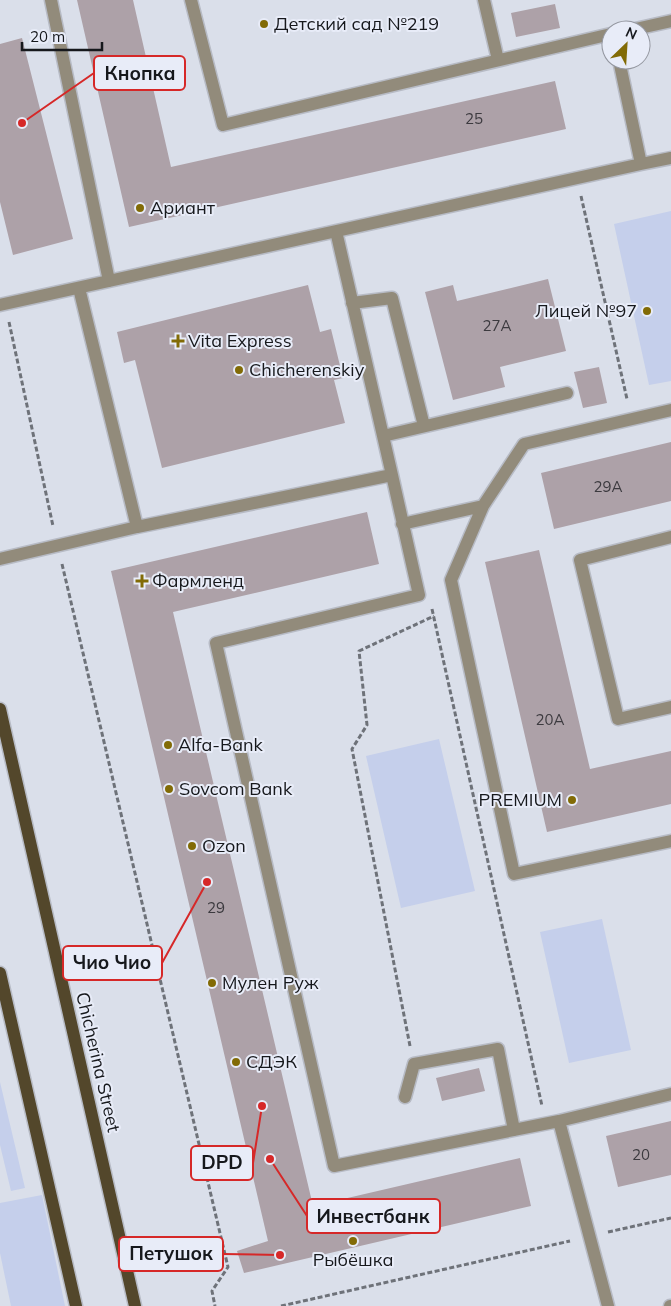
<svg xmlns="http://www.w3.org/2000/svg" width="671" height="1306" font-family="Mulish,sans-serif">
  <rect width="100%" height="100%" fill="#dadfea"/>
  <!-- green -->
  <path fill="#c5cfeb" d="M 671,211 L 671,381 L 649,385 L 614,224 Z
    M 439,739 L 475,891 L 401,908 L 366,756 Z
    M 602,919 L 631,1050 L 569,1063 L 540,932 Z
    M 0,1082 L 25,1188 L 11,1191 L 0,1145 Z
    M 42,1195 L 65,1306 L 11,1306 L 0,1253 L 0,1203 Z"/>
  <!-- building -->
  <path fill="#ada1a8" d="M 77,0 L 133,0 L 171,167 L 555,81 L 566,129 L 129,227 Z
    M 555,4 L 560,28 L 516,37 L 511,13 Z
    M 22,38 L 73,239 L 13,255 L 0,202 L 0,44 Z
    M 548,279 L 566,351 L 500,367 L 505,387 L 453,400 L 425,292 L 453,285 L 457,301 Z
    M 308,285 L 320,332 L 331,329 L 343,378 L 334,380 L 345,423 L 162,468 L 135,360 L 124,363 L 117,332 Z
    M 599,367 L 607,403 L 583,408 L 574,372 Z
    M 671,442 L 671,501 L 554,529 L 541,473 Z
    M 367,512 L 379,564 L 173,612 L 313,1206 L 520,1158 L 531,1206 L 244,1273 L 237,1251 L 268,1241 L 111,571 Z
    M 539,550 L 590,769 L 671,751 L 671,804 L 547,832 L 485,562 Z
    M 479,1068 L 485,1091 L 442,1101 L 436,1078 Z
    M 671,1121 L 671,1175 L 618,1187 L 606,1136 Z"/>
  <g fill="none" stroke-linecap="round" stroke-linejoin="round">
    <defs>
      <path id="service" d="M 51,0 L 109,281
        M 191,0 L 223,125 L 611,34
        M 484,0 L 498,60
        M 631,30 L 671,21
        M 619,60 L 641,164
        M 336,231 L 392,475
        M 79,288 L 137,527
        M 352,303 L 392,298 L 424,426
        M 0,305 L 641,164 L 671,158
        M 671,410 L 524,444 L 483,506 L 451,580 L 514,874 L 671,841
        M 383,436 L 567,393
        M 402,524 L 483,506
        M 671,537 L 580,560 L 618,719 L 671,707
        M 0,559 L 137,527 L 392,475 L 419,595 L 216,643 L 334,1166 L 559,1121 L 671,1094
        M 405,1097 L 414,1064 L 498,1049 L 514,1130
        M 559,1121 L 608,1306"/>
      <path id="tertiary" d="M 670,1306 L 671,1306"/>
      <path id="primary" d="M 0,709 L 135,1306
        M 0,973 L 76,1306"/>
    </defs>
    <!-- service casing -->
    <use href="#service" stroke="#b7bbc5" stroke-width="15"/>
    <!-- tertiary casing -->
    <use href="#tertiary" stroke="#b7bbc5" stroke-width="15"/>
    <!-- primary casing -->
    <use href="#primary" stroke="#b7bbc5" stroke-width="15"/>
    <!-- path -->
    <path stroke="#6e7279" stroke-width="3" stroke-dasharray="5 2.5" stroke-linecap="butt" d="M 581,196 L 627,399
      M 9,322 L 53,526
      M 62,564 L 228,1267 L 212,1291 L 215,1306
      M 432,609 L 542,1106
      M 410,1046 L 352,749 L 367,725 L 359,651 L 434,616
      M 608,1232 L 671,1218
      M 281,1306 L 570,1241"/>
    <!-- service -->
    <use href="#service" stroke="#928b7b" stroke-width="12"/>
    <!-- tertiary -->
    <use href="#tertiary" stroke="#928b7b" stroke-width="12"/>
    <!-- primary -->
    <use href="#primary" stroke="#53472b" stroke-width="12"/>
  </g>
  <!-- markers -->
  <g fill="#826b06" stroke="#e8ecf8" stroke-width="2">
    <circle cx="264" cy="24" r="5"/>
    <circle cx="140" cy="208" r="5"/>
    <circle cx="647" cy="311" r="5"/>
    <path d="M175.5 333.5h5v5h5v5h-5v5h-5v-5h-5v-5h5z"/>
    <circle cx="239" cy="370" r="5"/>
    <path d="M139.5 573.5h5v5h5v5h-5v5h-5v-5h-5v-5h5z"/>
    <circle cx="168" cy="745" r="5"/>
    <circle cx="169" cy="789" r="5"/>
    <circle cx="572" cy="800" r="5"/>
    <circle cx="192" cy="846" r="5"/>
    <circle cx="212" cy="983" r="5"/>
    <circle cx="236" cy="1062" r="5"/>
    <circle cx="353" cy="1241" r="5"/>
  </g>
  <g text-anchor="middle" stroke-width="4" stroke-linejoin="round" paint-order="stroke">
    <!-- number labels -->
    <g font-size="15" fill="#3c3a3f">
      <text x="474" y="124">25</text>
      <text x="497" y="331">27А</text>
      <text x="608" y="492">29А</text>
      <text x="550" y="725">20А</text>
      <text x="216" y="913">29</text>
      <text x="641" y="1160">20</text>
    </g>
    <!-- poi labels -->
    <g font-size="18" fill="#16181c" stroke="#e8ecf8" text-anchor="start">
      <text x="274" y="30">Детский сад №219</text>
      <text x="150" y="214">Ариант</text>
      <text x="637" y="317" text-anchor="end">Лицей №97</text>
      <text x="188" y="347">Vita Express</text>
      <text x="249" y="376">Chicherenskiy</text>
      <text x="152" y="587">Фармленд</text>
      <text x="178" y="751">Alfa-Bank</text>
      <text x="179" y="795">Sovcom Bank</text>
      <text x="562" y="806" text-anchor="end">PREMIUM</text>
      <text x="202" y="852">Ozon</text>
      <text x="222" y="989">Мулен Руж</text>
      <text x="246" y="1068">СДЭК</text>
      <text x="353" y="1266" text-anchor="middle">Рыбёшка</text>
    </g>
    <!-- street labels -->
    <g font-size="18" fill="#16181c" stroke="#e8ecf8">
      <text transform="translate(98 1062) rotate(77)" y="6">Chicherina Street</text>
    </g>
  </g>
  <!-- callouts -->
  <path fill="none" stroke="#d62828" stroke-width="2" d="M22 123L94 73M207 882L162 963M262 1106L253 1163M270 1159L307 1216M280 1255L223 1254"/>
  <g fill="#d62828" stroke="#e8ecf8" stroke-width="2">
    <circle cx="22" cy="123" r="5"/>
    <circle cx="207" cy="882" r="5"/>
    <circle cx="262" cy="1106" r="5"/>
    <circle cx="270" cy="1159" r="5"/>
    <circle cx="280" cy="1255" r="5"/>
  </g>
  <g fill="#e8ecf8" stroke="#d62828" stroke-width="2">
    <rect x="94" y="56" width="91" height="34" rx="5"/>
    <rect x="63" y="946" width="99" height="34" rx="5"/>
    <rect x="191" y="1146" width="62" height="34" rx="5"/>
    <rect x="307" y="1199" width="133" height="34" rx="5"/>
    <rect x="119" y="1237" width="104" height="34" rx="5"/>
  </g>
  <g font-size="19" text-anchor="middle" font-weight="bold" fill="#16181c">
    <text x="140" y="80">Кнопка</text>
    <text x="112" y="969">Чио Чио</text>
    <text x="222" y="1169">DPD</text>
    <text x="373" y="1223">Инвестбанк</text>
    <text x="171" y="1260">Петушок</text>
  </g>
  <!-- north arrow -->
  <g transform="translate(626 45) rotate(25)"><circle r="24" fill="#e8ecf8" stroke="#9497a0"/>
  <path d="M0-4L9 19L0 12L-9 19Z" fill="#826b06"/>
  <text y="-8" font-size="14" font-weight="bold" text-anchor="middle" fill="#16181c">N</text>
  </g>
  <!-- scale -->
  <path d="M22 42v8h80v-8" fill="none" stroke="#16181c" stroke-width="2.5"/>
  <text x="30" y="42" font-size="15" fill="#16181c" stroke="#e8ecf8" stroke-width="4" paint-order="stroke">20 m</text>
</svg>
